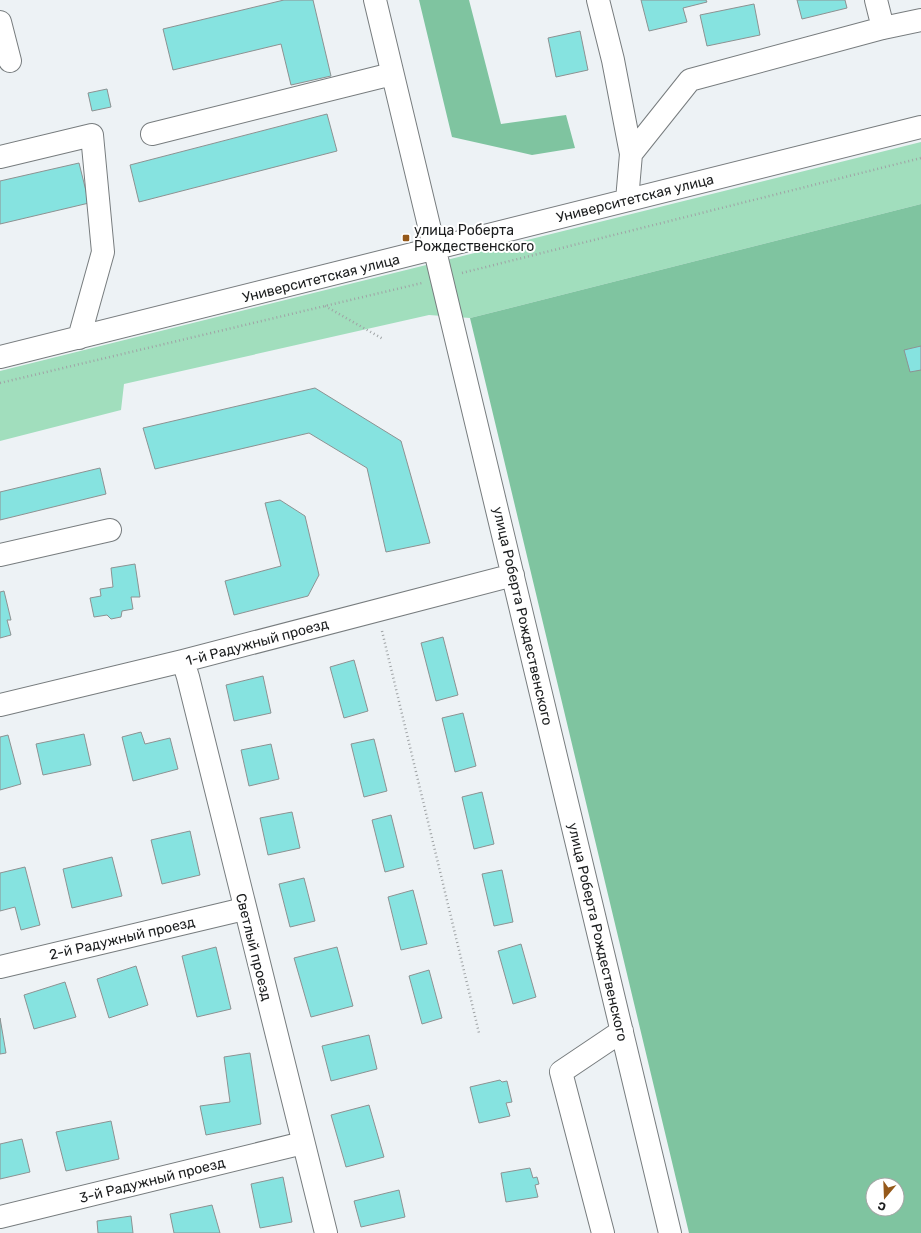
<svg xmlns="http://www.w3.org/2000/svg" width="921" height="1233" font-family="Rubik,sans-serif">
  <rect width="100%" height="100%" fill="#edf2f5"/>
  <!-- green -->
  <path fill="#a1debd" d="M 921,142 L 921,204 L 470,318 L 429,315 L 124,384 L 121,410 L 0,441 L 0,371 Z"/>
  <!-- forest -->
  <path fill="#7fc4a0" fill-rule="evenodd" d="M 419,0 L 469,0 L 501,124 L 566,115 L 575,148 L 532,155 L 452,137 Z
    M 921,204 L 921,1233 L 689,1233 L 470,318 ZM 873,1185 L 897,1185 L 897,1209 L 873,1209 Z"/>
  <!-- building -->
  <path fill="#86e3e0" stroke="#8d9292" d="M 284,0 L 313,0 L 331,76 L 291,85 L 281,44 L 173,70 L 163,29 Z
    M 641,0 L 706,0 L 707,2 L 683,8 L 687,22 L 649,31 Z
    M 797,0 L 845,0 L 847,8 L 802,19 Z
    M 754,4 L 760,35 L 707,46 L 700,15 Z
    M 580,31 L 588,70 L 556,77 L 548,38 Z
    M 107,89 L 111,107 L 92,111 L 88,93 Z
    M 327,114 L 337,151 L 139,202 L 130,165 Z
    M 79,163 L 89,203 L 0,224 L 0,181 Z
    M 921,346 L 921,370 L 910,372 L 904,350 Z
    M 315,388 L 401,441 L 430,543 L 386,552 L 367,468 L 309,433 L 155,469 L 143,428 Z
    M 100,468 L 106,494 L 0,520 L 0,492 Z
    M 280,500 L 305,516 L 319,575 L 308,596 L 234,615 L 225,581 L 281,566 L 265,503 Z
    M 135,564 L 140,597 L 131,597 L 133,609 L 122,611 L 121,617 L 111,619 L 107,615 L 94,617 L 90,598 L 101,596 L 100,589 L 113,587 L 111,568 Z
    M 4,591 L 11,620 L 7,620 L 11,635 L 0,638 L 0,592 Z
    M 443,637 L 458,695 L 436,701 L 421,643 Z
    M 354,660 L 368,711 L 344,718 L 330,667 Z
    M 263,676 L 271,713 L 234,721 L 226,685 Z
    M 463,713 L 476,766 L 455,772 L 442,718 Z
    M 141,732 L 145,744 L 170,738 L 178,769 L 133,781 L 122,737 Z
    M 84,734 L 91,765 L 43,775 L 36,744 Z
    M 8,735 L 21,784 L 0,790 L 0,737 Z
    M 374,739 L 387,791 L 364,797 L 351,744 Z
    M 271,744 L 279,779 L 249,786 L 241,750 Z
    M 482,792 L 494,844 L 474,849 L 462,797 Z
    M 292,812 L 300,848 L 268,855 L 260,818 Z
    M 391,815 L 404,867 L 385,872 L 372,820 Z
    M 190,831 L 200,875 L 162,884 L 151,840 Z
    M 112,857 L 122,896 L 72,908 L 63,869 Z
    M 25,867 L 40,925 L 21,930 L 15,907 L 0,911 L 0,873 Z
    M 502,870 L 513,922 L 494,926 L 482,874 Z
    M 304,878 L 315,921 L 290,927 L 279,884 Z
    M 413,890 L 427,944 L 401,950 L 388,897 Z
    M 521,944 L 536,997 L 513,1004 L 498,951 Z
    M 216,947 L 231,1009 L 197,1017 L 182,956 Z
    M 337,947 L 353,1006 L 311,1017 L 294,958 Z
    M 136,966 L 148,1005 L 109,1018 L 97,979 Z
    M 429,970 L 442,1018 L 422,1024 L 409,976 Z
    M 65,982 L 76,1017 L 34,1029 L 24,995 Z
    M 0,1018 L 6,1053 L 0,1054 Z
    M 369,1035 L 377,1069 L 331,1081 L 322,1046 Z
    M 250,1053 L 261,1124 L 206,1135 L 200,1106 L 230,1102 L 224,1057 Z
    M 500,1080 L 502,1082 L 507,1081 L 512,1102 L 506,1103 L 510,1116 L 479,1123 L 470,1087 Z
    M 369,1105 L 384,1157 L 346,1167 L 331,1115 Z
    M 111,1121 L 119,1159 L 66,1171 L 56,1132 Z
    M 22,1139 L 30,1172 L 0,1179 L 0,1144 Z
    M 530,1168 L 533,1178 L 537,1177 L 539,1184 L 535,1185 L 538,1197 L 506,1202 L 501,1173 Z
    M 283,1177 L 292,1222 L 260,1228 L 251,1184 Z
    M 399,1190 L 405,1217 L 361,1227 L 354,1201 Z
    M 212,1205 L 220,1233 L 174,1233 L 170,1214 Z
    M 131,1216 L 133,1233 L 98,1233 L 97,1221 Z"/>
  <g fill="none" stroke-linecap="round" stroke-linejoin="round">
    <defs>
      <path id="minor" d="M 375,0 L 670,1233
        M 598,0 L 613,60 L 631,154 L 627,200
        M 876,0 L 883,28
        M 0,22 L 10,61
        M 152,134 L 392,74
        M 631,154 L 690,80 L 883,28 L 921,20
        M 0,157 L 92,135 L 103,252 L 79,338
        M 0,357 L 921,127
        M 0,555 L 110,530
        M 183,661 L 188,677 L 326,1233
        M 0,705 L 183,661 L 513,575
        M 0,967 L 244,909
        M 0,1217 L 303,1143
        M 603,1233 L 561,1072 L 622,1031"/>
    </defs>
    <!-- minor casing -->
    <use href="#minor" stroke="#777c7e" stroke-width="24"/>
    <!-- path -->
    <path stroke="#9fa3a5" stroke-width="2.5" stroke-dasharray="1 3" stroke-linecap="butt" d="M 462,273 L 921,158
      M 325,306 L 383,339
      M 0,383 L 422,283
      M 382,631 L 479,1033"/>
    <!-- minor -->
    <use href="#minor" stroke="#fff" stroke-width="22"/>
  </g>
  <!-- markers -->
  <rect fill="#95591a" stroke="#fff" stroke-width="1.5" x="402" y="234" width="8" height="8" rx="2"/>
  <g text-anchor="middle" stroke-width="4" stroke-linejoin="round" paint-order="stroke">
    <!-- street labels -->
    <g font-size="14" fill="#1b1d1e" stroke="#fff">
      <text transform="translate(635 198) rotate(-14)" y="5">Университетская улица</text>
      <text transform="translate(321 278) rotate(-14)" y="5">Университетская улица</text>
      <text transform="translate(523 616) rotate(77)" y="5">улица Роберта Рождественского</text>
      <text transform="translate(257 642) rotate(-15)" y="5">1-й Радужный проезд</text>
      <text transform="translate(598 932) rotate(77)" y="5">улица Роберта Рождественского</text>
      <text transform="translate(122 938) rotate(-13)" y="5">2-й Радужный проезд</text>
      <text transform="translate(254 947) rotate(76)" y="5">Светлый проезд</text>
      <text transform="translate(152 1180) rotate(-14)" y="5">3-й Радужный проезд</text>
    </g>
    <!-- poi labels -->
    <g font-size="14" fill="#1b1d1e" stroke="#fff" text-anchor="start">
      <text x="414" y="235">улица Роберта<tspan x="414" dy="16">Рождественского</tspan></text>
    </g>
  </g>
  <!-- north arrow -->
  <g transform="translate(885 1197) rotate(199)"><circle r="19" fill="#ffffff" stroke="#a4a5a5"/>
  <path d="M0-3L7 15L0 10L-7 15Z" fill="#95591a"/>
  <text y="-6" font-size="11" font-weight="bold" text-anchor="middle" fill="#1b1d1e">С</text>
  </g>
</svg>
